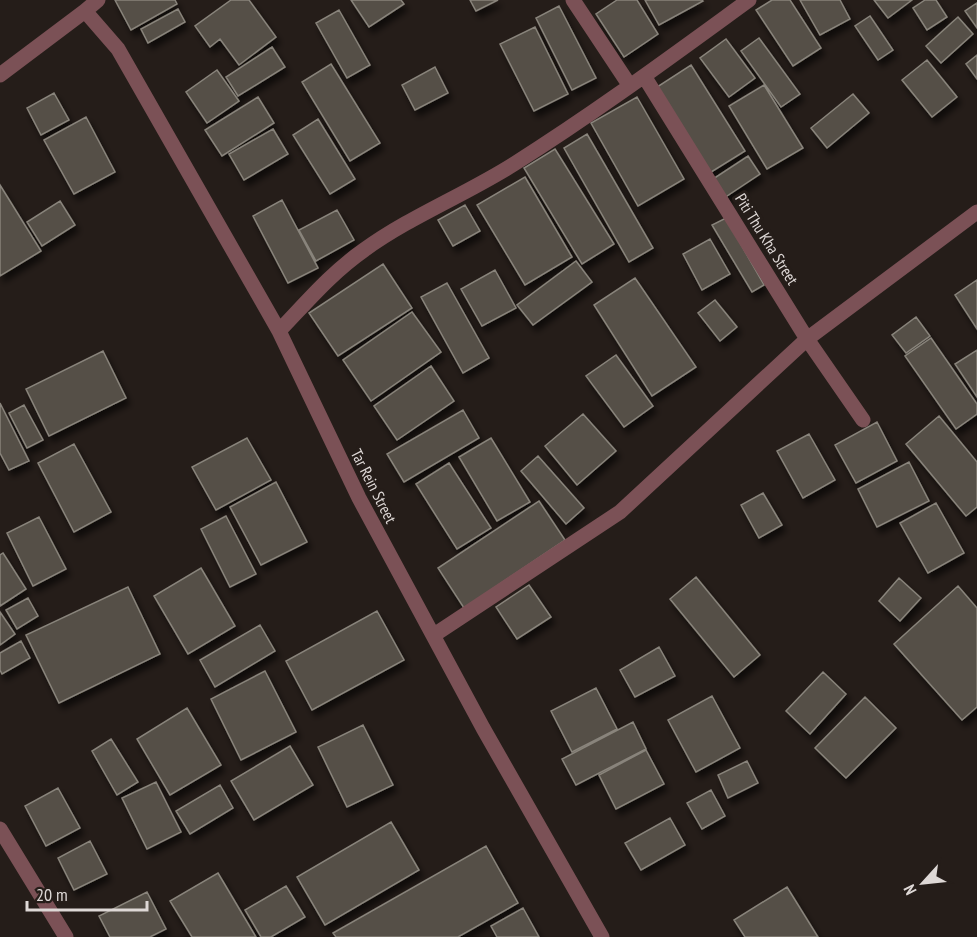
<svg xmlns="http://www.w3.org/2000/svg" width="977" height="937" font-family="'PT Sans Narrow',sans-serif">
  <defs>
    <filter id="shadow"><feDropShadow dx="3.5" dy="6" stdDeviation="3" flood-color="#0009"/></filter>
  </defs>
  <rect width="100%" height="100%" fill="#251d19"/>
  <!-- building -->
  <path fill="#544f47" stroke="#89847b" stroke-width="1.5" filter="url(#shadow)" d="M 115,0 L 175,0 L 177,4 L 131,30 Z
    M 231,0 L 249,0 L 276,37 L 239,65 L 220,39 L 210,47 L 195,26 Z
    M 351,0 L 401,0 L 404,4 L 369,27 Z
    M 470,0 L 498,0 L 476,11 Z
    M 617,0 L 637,0 L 658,34 L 624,57 L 596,14 Z
    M 645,0 L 702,0 L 703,1 L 659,25 Z
    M 772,0 L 790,0 L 821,48 L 793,66 L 756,10 Z
    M 800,0 L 840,0 L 850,19 L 820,35 Z
    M 874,0 L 912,0 L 888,18 Z
    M 925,0 L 936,0 L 947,17 L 927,30 L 913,8 Z
    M 977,3 L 977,28 L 965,11 Z
    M 559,6 L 596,78 L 572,90 L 536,18 Z
    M 178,9 L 185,22 L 148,43 L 141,29 Z
    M 339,10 L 370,65 L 347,78 L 316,23 Z
    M 870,16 L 893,50 L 878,60 L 855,26 Z
    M 958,17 L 973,34 L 941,63 L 926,46 Z
    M 535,27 L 568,94 L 534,111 L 500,44 Z
    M 759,38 L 800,94 L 781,107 L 741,51 Z
    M 726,39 L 755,78 L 729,97 L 700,58 Z
    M 272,47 L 285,67 L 238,96 L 226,77 Z
    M 977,55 L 977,79 L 966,64 Z
    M 927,60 L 957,97 L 932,117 L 902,80 Z
    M 331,64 L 380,143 L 350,161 L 302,82 Z
    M 691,65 L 745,151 L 708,174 L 654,89 Z
    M 435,67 L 448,93 L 415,110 L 402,85 Z
    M 217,70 L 239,101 L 207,123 L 186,92 Z
    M 764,85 L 803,148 L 767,169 L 729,106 Z
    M 54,93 L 69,120 L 41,135 L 27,108 Z
    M 853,94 L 869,113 L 827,148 L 811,128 Z
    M 258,97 L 274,123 L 222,156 L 205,130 Z
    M 637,97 L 684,179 L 638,206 L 591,123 Z
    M 86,117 L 115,172 L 74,194 L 44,140 Z
    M 318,119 L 355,179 L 330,194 L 293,135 Z
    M 273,129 L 288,154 L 244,180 L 229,154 Z
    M 587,134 L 653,248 L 629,262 L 564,148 Z
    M 555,149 L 614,244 L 582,264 L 524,168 Z
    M 748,156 L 760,174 L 724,198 L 713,179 Z
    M 525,177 L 572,257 L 525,285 L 477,205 Z
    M 0,185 L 41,251 L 0,276 Z
    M 282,200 L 318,268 L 288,283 L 253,216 Z
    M 60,201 L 75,225 L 42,246 L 27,222 Z
    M 465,205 L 480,231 L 453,246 L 438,220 Z
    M 337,210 L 354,240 L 316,261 L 299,230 Z
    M 726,218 L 764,285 L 752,292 L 712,225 Z
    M 710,239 L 730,274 L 702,290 L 683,254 Z
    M 576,261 L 592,282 L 533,325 L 517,305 Z
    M 383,264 L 412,308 L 338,356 L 309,313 Z
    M 495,270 L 516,308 L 482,326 L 461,289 Z
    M 635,278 L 696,367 L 652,396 L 594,305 Z
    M 977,280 L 977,329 L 955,295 Z
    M 447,283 L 489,358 L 463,373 L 421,297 Z
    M 715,300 L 737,327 L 720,341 L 698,313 Z
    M 412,312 L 441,352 L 371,401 L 343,360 Z
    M 916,317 L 930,336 L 906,353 L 892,335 Z
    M 931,338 L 977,404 L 977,414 L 956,429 L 905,356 Z
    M 977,350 L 977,397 L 955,364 Z
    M 103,351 L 126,398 L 49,436 L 26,389 Z
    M 616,355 L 653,406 L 624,427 L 586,376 Z
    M 431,366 L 454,401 L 397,440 L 374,406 Z
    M 0,403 L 29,461 L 9,470 L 0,453 Z
    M 24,405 L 43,440 L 27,448 L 9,413 Z
    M 463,410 L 479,438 L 404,482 L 387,454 Z
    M 583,414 L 616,451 L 577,485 L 545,446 Z
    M 939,416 L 977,462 L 977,507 L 966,516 L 906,444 Z
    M 877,422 L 897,461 L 856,483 L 835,445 Z
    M 809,434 L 835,480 L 803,498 L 777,451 Z
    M 247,438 L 271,480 L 216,510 L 192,467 Z
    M 491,438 L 530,502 L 497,521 L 459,457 Z
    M 74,444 L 111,512 L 74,532 L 38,463 Z
    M 538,456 L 584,508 L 566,524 L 521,471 Z
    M 909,462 L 929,501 L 877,527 L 858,489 Z
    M 449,463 L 491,528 L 457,549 L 416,484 Z
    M 276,482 L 307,542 L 261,565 L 230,507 Z
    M 763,493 L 782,525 L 759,538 L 741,505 Z
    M 539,501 L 565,540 L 464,608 L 438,568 Z
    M 936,503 L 964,553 L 928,573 L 900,523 Z
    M 226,516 L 256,574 L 230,587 L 201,529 Z
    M 39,517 L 66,569 L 33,586 L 7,533 Z
    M 3,553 L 26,589 L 0,606 L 0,555 Z
    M 201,568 L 235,626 L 188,654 L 154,596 Z
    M 696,577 L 760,655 L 734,677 L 670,599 Z
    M 899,578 L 921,598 L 900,621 L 879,601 Z
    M 529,585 L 551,617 L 517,639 L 496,607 Z
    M 958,586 L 977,608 L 977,707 L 962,720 L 894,644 Z
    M 128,587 L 160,654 L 59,703 L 26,635 Z
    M 28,598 L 38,616 L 17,629 L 6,610 Z
    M 377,611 L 404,660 L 312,710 L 286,661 Z
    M 0,612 L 15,634 L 0,645 Z
    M 260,625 L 275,651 L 215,687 L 200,660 Z
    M 21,641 L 30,658 L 2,674 L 0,670 L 0,653 Z
    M 659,647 L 675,676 L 635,697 L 620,670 Z
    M 265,671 L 296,732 L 241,760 L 211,699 Z
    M 823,672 L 846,694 L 810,734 L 786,711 Z
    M 596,688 L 617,729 L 572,752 L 551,711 Z
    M 712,696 L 740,748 L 696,772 L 668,720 Z
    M 865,697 L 896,728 L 846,778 L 815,748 Z
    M 187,708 L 221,765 L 170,795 L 137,739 Z
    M 633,722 L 646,749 L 576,785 L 562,759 Z
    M 363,725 L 393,785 L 347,807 L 318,747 Z
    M 111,739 L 138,782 L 117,795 L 92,751 Z
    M 290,746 L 313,785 L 254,820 L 231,781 Z
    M 646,750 L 664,784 L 616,809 L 599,775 Z
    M 747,761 L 758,783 L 728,798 L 718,775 Z
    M 156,782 L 181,832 L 147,849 L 122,798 Z
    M 220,785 L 233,808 L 190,834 L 176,811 Z
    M 58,788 L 80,828 L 46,846 L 25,806 Z
    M 711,790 L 725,816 L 702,829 L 687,803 Z
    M 670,818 L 685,845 L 641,870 L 625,843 Z
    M 391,822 L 419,870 L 325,925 L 297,877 Z
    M 90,841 L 107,874 L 74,890 L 58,858 Z
    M 486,846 L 518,903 L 458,937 L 336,937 L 333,933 Z
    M 218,873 L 256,937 L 192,937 L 170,901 Z
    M 286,886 L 305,917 L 271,937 L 261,937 L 245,910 Z
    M 787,887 L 818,937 L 745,937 L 734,920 Z
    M 147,892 L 166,929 L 150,937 L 110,937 L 99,916 Z
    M 523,908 L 539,937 L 497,937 L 491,926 Z"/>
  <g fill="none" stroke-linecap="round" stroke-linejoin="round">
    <!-- street -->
    <path stroke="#7b5156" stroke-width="15" d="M 98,0 L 85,11 L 118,49 L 279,331 L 359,498 L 483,728 L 602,937
      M 573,0 L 630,86
      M 0,75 L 85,11
      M 644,76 L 807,339 L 863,420
      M 279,331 C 306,303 331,273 364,250 C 411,216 465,195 514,164 C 595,113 672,56 749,0
      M 434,635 L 620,512 L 807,339 L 977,212
      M 0,829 L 66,937"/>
  </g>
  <g text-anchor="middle" stroke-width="6" stroke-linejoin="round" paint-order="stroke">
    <!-- street labels -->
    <g font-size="16" fill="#ded8d6" stroke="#251d19">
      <text transform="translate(767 239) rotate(58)" y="6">Piti Thu Kha Street</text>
      <text transform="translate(374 486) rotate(63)" y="6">Tar Rein Street</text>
    </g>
  </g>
  <!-- north arrow -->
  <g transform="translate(923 883) rotate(243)" stroke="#251d19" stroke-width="4.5" paint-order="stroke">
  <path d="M0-4.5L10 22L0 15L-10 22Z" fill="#ded8d6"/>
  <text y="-9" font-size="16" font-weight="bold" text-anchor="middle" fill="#ded8d6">N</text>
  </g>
  <!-- scale -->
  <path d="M27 901v9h120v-9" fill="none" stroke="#ded8d6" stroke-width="3"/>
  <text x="36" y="901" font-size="18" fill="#ded8d6" stroke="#251d19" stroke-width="4.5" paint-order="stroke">20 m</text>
</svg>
